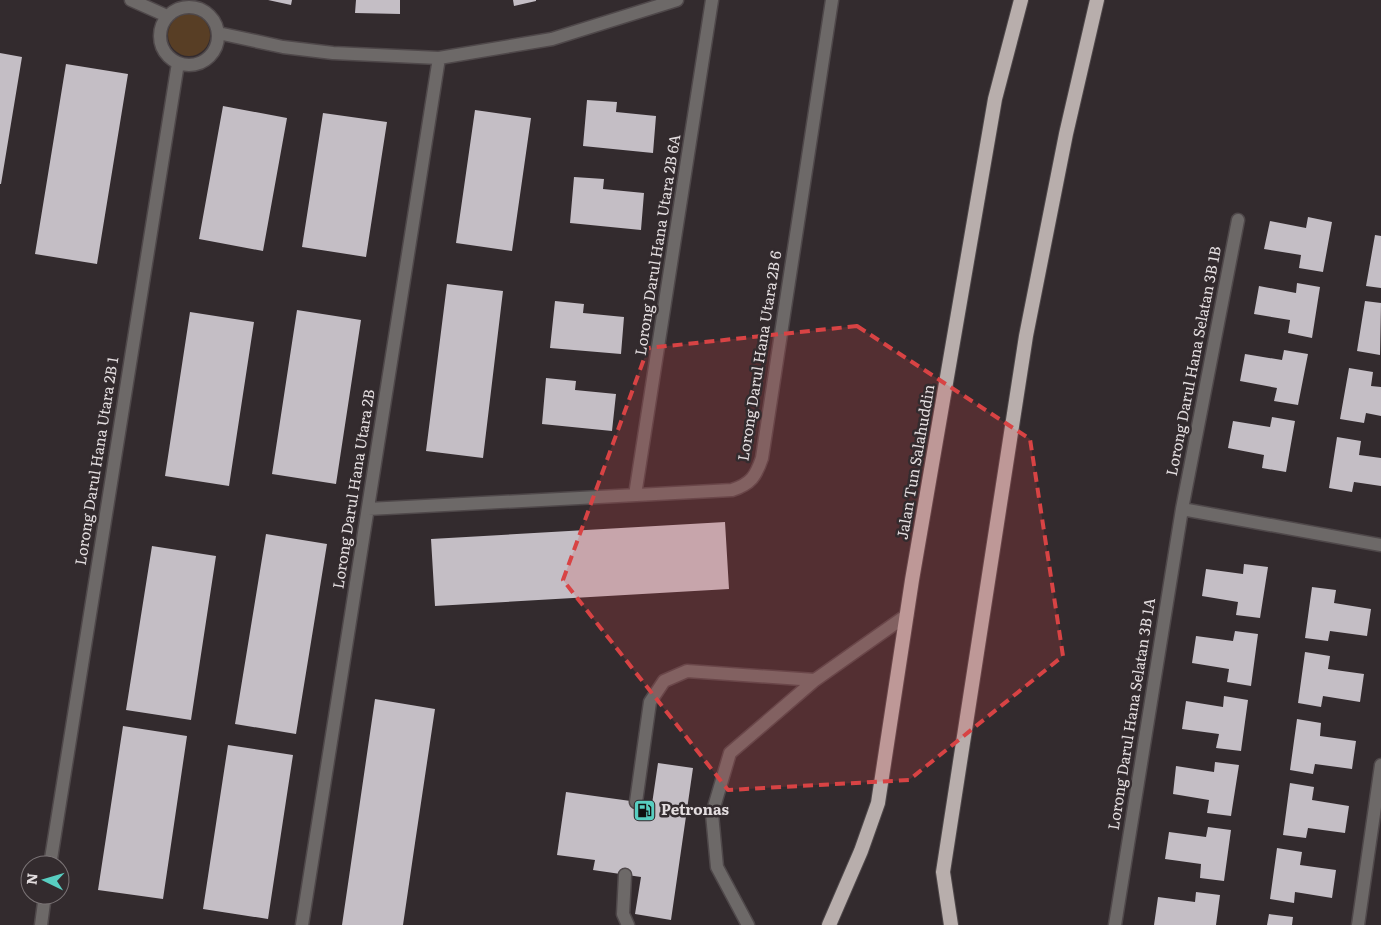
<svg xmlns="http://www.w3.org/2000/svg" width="1381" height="925" font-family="Literata,serif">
  <rect width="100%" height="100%" fill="#332b2e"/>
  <!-- green -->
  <path fill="#583e25" d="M168 35a21 21 0 1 1 42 0a21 21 0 1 1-42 0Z"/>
  <!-- building -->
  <path fill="#c4bec5" d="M 268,0 L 292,0 L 291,5 Z
    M 356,0 L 400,0 L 400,14 L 355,13 Z
    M 513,0 L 536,0 L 536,1 L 514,6 Z
    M 0,53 L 22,57 L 1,184 L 0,184 Z
    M 66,64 L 128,74 L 97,264 L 35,254 Z
    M 587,100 L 617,102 L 616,112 L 656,116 L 653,153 L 583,146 Z
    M 223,106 L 287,118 L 263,251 L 199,239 Z
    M 475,110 L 531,118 L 512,251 L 456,243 Z
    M 323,113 L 387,122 L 366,257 L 302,247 Z
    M 574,177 L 604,179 L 603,189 L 644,193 L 641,230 L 570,223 Z
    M 1308,217 L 1332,222 L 1323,272 L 1299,268 L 1301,255 L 1264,249 L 1270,221 L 1306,228 Z
    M 1375,235 L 1381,236 L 1381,288 L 1366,286 Z
    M 1297,283 L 1320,287 L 1312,338 L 1288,333 L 1290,320 L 1254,314 L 1259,286 L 1296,293 Z
    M 447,284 L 503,291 L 483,458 L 426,451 Z
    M 555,301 L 584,304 L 583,313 L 624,317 L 621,354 L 550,348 Z
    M 1365,301 L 1381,303 L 1380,355 L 1357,351 Z
    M 297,310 L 361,320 L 336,484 L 272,474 Z
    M 190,312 L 254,322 L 229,486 L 165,476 Z
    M 1284,350 L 1308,354 L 1298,405 L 1274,401 L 1277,388 L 1240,381 L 1245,354 L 1282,360 Z
    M 1349,368 L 1373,372 L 1371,386 L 1381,387 L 1381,416 L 1366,413 L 1364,423 L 1340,419 Z
    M 546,378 L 576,381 L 575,390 L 616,394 L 612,431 L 542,424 Z
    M 1272,417 L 1295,421 L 1286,472 L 1262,468 L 1264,455 L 1228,448 L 1233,421 L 1270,427 Z
    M 1337,437 L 1361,441 L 1359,455 L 1381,458 L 1381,486 L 1354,482 L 1352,492 L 1329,488 Z
    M 725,522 L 729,589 L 435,606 L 431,539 Z
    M 266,534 L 327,544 L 296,734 L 235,724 Z
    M 152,546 L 216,556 L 191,720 L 126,710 Z
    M 1244,564 L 1268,567 L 1260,618 L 1236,615 L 1238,602 L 1202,596 L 1206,569 L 1243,574 Z
    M 1312,587 L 1336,590 L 1334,603 L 1371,609 L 1367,636 L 1330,631 L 1328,641 L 1305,638 Z
    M 1235,631 L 1258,634 L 1251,686 L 1227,682 L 1229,669 L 1192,663 L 1196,636 L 1233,641 Z
    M 1305,652 L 1330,656 L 1328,669 L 1364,674 L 1360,702 L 1323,696 L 1321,707 L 1298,703 Z
    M 1224,696 L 1248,700 L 1241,751 L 1216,748 L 1219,734 L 1182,729 L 1186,701 L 1223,707 Z
    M 375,699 L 435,709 L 415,843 L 403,925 L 342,925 Z
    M 1297,719 L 1321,723 L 1320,736 L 1356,741 L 1352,769 L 1315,764 L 1313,774 L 1290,770 Z
    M 123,726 L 187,736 L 163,899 L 98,890 Z
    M 228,745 L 293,755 L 268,919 L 203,909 Z
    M 1215,762 L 1239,765 L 1231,816 L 1207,813 L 1209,800 L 1173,794 L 1176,766 L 1214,772 Z
    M 658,763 L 693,768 L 671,920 L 635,914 L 641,877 L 593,870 L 595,860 L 557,855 L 566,792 L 652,804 Z
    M 1290,783 L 1314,787 L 1312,800 L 1349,806 L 1345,833 L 1308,828 L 1306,838 L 1283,835 Z
    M 1208,827 L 1231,830 L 1224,881 L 1200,878 L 1201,864 L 1165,859 L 1169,832 L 1206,837 Z
    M 1277,848 L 1302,852 L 1300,865 L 1336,870 L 1332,898 L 1295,892 L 1294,903 L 1270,899 Z
    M 1196,892 L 1220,895 L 1216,925 L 1154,925 L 1158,897 L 1195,902 Z
    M 1269,914 L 1293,917 L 1292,925 L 1267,925 Z"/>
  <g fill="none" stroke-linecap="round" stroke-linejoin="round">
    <defs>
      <path id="service" d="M 636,802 L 650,702 L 664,681 L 687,671 L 815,680
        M 625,875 L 623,914 L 628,925
        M 748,925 L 717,867 L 712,814 L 730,753 L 815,680 L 907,615"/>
      <path id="minor" d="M 131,0 L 167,16
        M160 36a29 29 0 1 1 58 0a29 29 0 1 1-58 0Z
        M 218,33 L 283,47 L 333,53 L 439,58 L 552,39 L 677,0
        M 635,495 L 712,0
        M 368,509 L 732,490 C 751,484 756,476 762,458 L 832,0
        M 1182,509 L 1381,545
        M 50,865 L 178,63
        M 41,925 L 45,895
        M 302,925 L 439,58
        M 1115,925 L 1182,509 L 1238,220
        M 1358,925 L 1381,765"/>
      <path id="trunk" d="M 829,925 L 861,851 L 878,803 L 912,580 L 995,99 L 1021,0
        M 951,925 L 943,872 L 1026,336 L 1066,134 L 1097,0"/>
    </defs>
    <!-- service casing -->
    <use href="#service" stroke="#4f484a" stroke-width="15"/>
    <!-- minor casing -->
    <use href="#minor" stroke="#4f484a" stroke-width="15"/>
    <!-- trunk casing -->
    <use href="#trunk" stroke="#4f484a" stroke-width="16"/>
    <!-- service -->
    <use href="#service" stroke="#6d6968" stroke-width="12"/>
    <!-- minor -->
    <use href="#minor" stroke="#6d6968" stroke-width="12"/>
    <!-- trunk -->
    <use href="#trunk" stroke="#b8aeac" stroke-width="14"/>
  </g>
  <!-- marked area -->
  <path fill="#d84344" fill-opacity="0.2" stroke="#d84344" stroke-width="4" stroke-dasharray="10 6" stroke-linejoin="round" d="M 857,326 L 1030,439 L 1063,656 L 909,780 L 728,790 L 563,580 L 648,348 Z"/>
  <!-- icons -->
  <defs>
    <symbol id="fuel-square" viewBox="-11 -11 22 22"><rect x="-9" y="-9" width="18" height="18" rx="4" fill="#58cec1" stroke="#332b2e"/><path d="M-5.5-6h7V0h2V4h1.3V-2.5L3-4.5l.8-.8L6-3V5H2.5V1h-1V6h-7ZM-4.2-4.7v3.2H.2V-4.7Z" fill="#111"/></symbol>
  </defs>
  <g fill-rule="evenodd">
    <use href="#fuel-square" x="632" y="798" width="25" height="25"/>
  </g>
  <g text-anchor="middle" stroke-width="5" stroke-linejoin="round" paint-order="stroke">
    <!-- street labels -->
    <g font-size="15" fill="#e4dee0" stroke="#332b2e">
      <text transform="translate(658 245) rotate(-81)" y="5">Lorong Darul Hana Utara 2B 6A</text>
      <text transform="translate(760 356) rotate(-81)" y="5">Lorong Darul Hana Utara 2B 6</text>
      <text transform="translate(1194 361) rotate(-79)" y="5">Lorong Darul Hana Selatan 3B 1B</text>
      <text transform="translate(97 461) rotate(-81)" y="5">Lorong Darul Hana Utara 2B 1</text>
      <text transform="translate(916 462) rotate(-80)" y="5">Jalan Tun Salahuddin</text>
      <text transform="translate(354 489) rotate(-81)" y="5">Lorong Darul Hana Utara 2B</text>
      <text transform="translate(1132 714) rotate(-81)" y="5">Lorong Darul Hana Selatan 3B 1A</text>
    </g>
    <!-- poi labels -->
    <g font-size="15" font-weight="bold" fill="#e4dee0" stroke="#332b2e" text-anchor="start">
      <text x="661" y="815">Petronas</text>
    </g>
  </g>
  <!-- north arrow -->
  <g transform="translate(45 880) rotate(275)"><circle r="24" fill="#332b2e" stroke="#7a7375"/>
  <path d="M0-4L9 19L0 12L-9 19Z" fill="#58cec1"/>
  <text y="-8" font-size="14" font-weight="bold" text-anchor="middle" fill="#e4dee0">N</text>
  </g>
</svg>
